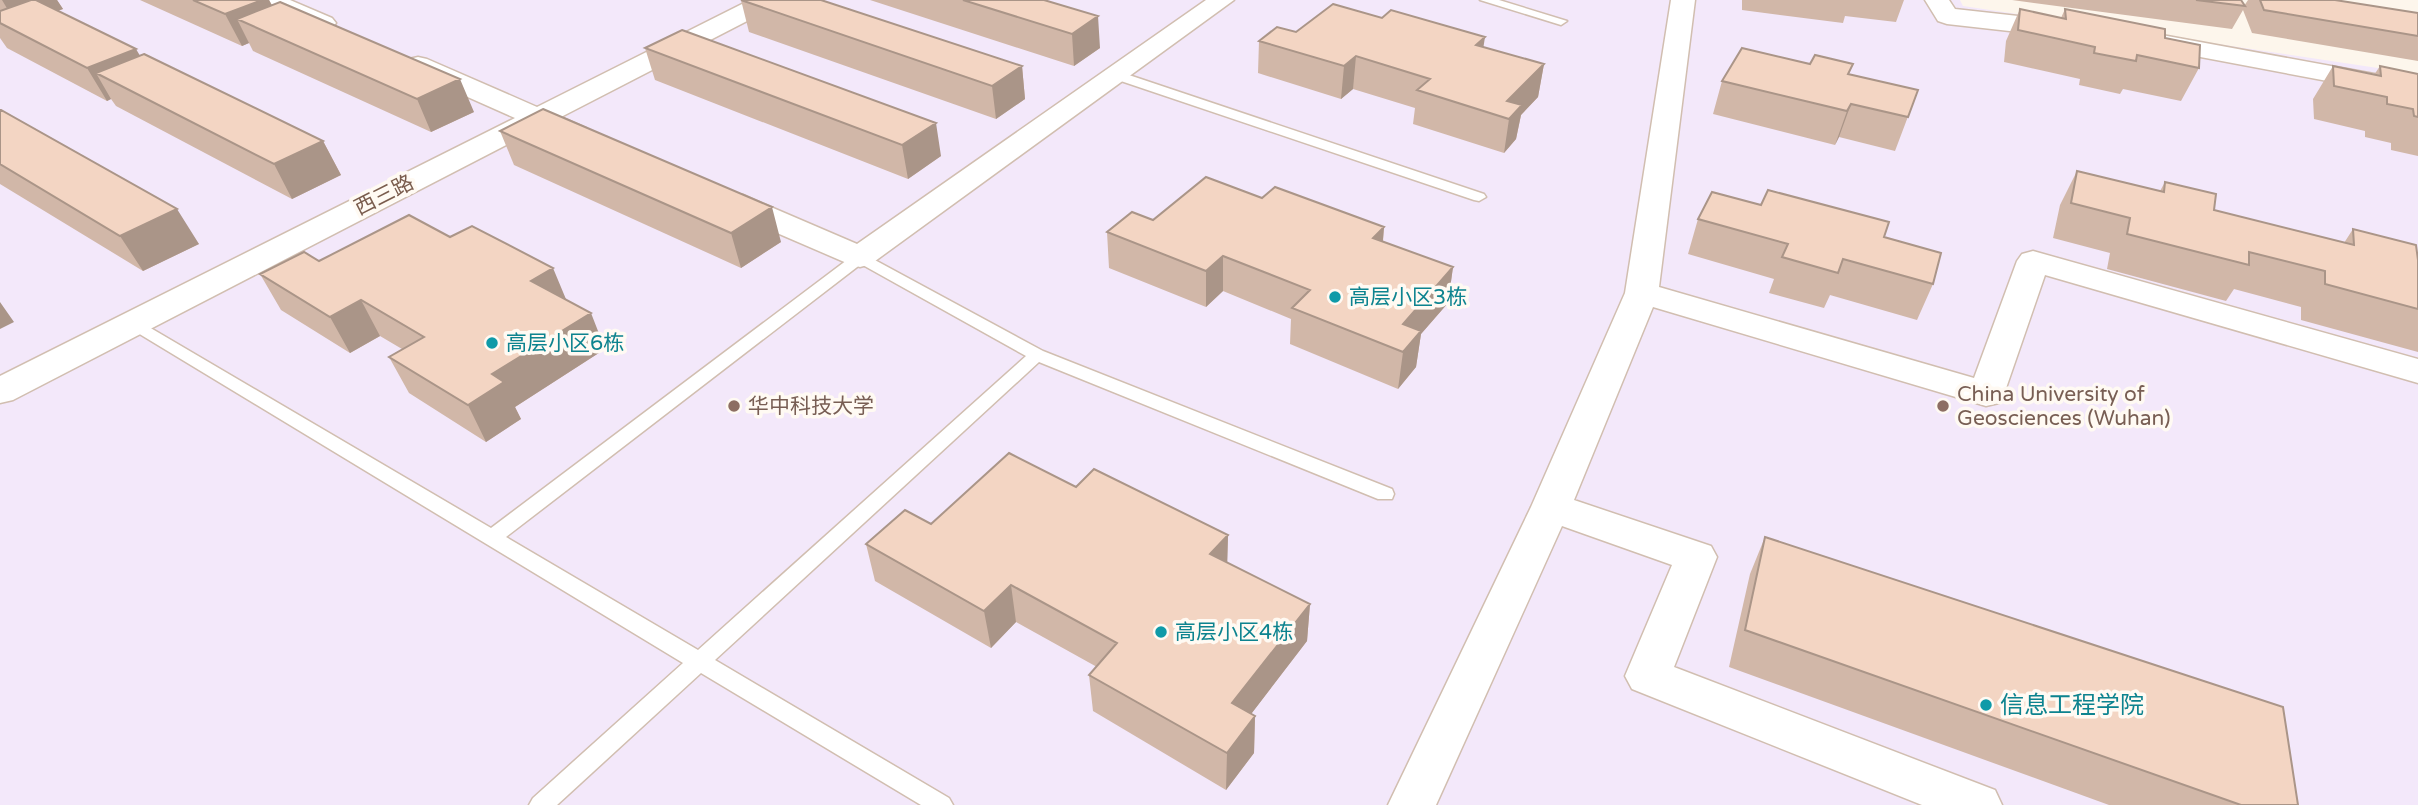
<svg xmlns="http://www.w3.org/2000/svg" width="2418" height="805" font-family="'Varela Round','Noto Sans SC',sans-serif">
  <rect width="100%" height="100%" fill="#fdf6ec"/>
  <!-- education -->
  <path fill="#f3e8fa" d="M 0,0 L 1960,0 L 1963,6 L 2418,74 L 2418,805 L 0,805 Z"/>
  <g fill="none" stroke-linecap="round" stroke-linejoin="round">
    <defs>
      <path id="service" d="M 1480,0 L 1499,0 L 1567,21 L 1561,25 Z
        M 1117,71 L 1484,194 L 1486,197 L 1479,201 L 1474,200 L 1112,78 L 1112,72 Z
        M 860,252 L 1043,351 L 1392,489 L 1394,494 L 1392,499 L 1378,499 L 1039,362 L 715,660 L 949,798 L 953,805 L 921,805 L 701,673 L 557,805 L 529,805 L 533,798 L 683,663 L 123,324 L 131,319 L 137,320 L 491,528 L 855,254 ZM 861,264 L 1026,356 L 698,650 L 506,537 Z"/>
      <path id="minor" d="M 257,0 L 290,0 L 332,18 L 336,23 L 332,28 L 323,31 L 314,28 L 260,5 Z
        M 750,0 L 781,0 L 778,5 L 561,117 L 586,128 L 590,134 L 586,140 C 569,144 555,135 539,128 L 13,400 L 0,403 L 0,376 L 515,118 L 409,71 L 405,65 L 409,59 L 418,57 L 427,59 L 537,107 Z
        M 1206,0 L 1234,0 L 871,264 L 860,267 L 849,264 L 721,209 L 717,202 L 721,195 L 732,193 L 743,195 L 857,244 Z
        M 1671,0 L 1695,0 L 1659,287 L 1974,378 L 2017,261 L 2022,254 L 2033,251 L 2418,359 L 2418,383 L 2045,275 L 2004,394 L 1999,403 L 1986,406 L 1653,307 L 1574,500 L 1711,546 L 1717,557 L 1674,667 L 1995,790 L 2002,805 L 1922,805 L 1632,689 L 1625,676 L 1672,565 L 1562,526 L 1436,805 L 1388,805 L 1531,507 L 1625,293 Z
        M 1925,0 L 1949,0 L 1955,9 L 2062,21 L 2071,24 L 2075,29 L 2071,34 L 2062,37 L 1947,24 L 1938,21 Z
        M 2151,33 L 2418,82 L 2418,98 L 2142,46 L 2138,41 L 2142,36 Z"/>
    </defs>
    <!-- service casing -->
    <use href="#service" stroke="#d1beb0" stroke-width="3"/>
    <!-- minor casing -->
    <use href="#minor" stroke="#d1beb0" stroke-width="3"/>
    <!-- service -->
    <use href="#service" fill="#fff" fill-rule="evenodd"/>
    <!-- minor -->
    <use href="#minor" fill="#fff" fill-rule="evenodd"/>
  </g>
  <!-- wall -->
  <path fill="#d1b7a8" d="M 0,0 L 57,0 L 63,9 L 57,11 L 140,56 L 323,141 L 341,175 L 292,199 L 116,106 L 111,99 L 107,101 L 7,48 L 0,38 Z
    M 140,0 L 269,0 L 272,5 L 474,112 L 431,132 L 253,51 L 249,43 L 242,46 Z
    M 741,0 L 1022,66 L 1025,99 L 996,119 L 749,32 Z
    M 870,0 L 1044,0 L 1100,48 L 1074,66 Z
    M 1742,0 L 1904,0 L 1896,22 L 1845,16 L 1843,23 L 1742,10 Z
    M 2012,0 L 2241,0 L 2244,6 L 2248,0 L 2335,0 L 2418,13 L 2418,61 L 2252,33 L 2243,10 L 2232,29 Z
    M 2020,9 L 2061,18 L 2065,9 L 2165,38 L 2199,68 L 2181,101 L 2123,89 L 2120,94 L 2079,85 L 2080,79 L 2004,62 L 2006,41 Z
    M 1259,41 L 1483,47 L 1544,64 L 1538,97 L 1521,115 L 1516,139 L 1504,153 L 1413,124 L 1415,108 L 1353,89 L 1341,99 L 1258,73 Z
    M 645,48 L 941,156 L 908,179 L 655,80 Z
    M 1810,64 L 1853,64 L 1849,74 L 1918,90 L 1895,151 L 1839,137 L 1835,145 L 1713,114 L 1722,81 Z
    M 2333,66 L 2374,75 L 2380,66 L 2418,74 L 2418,156 L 2391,150 L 2391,143 L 2365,137 L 2365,131 L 2314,119 L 2313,99 Z
    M 0,110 L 199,244 L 143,271 L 0,184 Z
    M 500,131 L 781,242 L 741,268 L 514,165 Z
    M 2077,171 L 2160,191 L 2165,182 L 2214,210 L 2344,243 L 2353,229 L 2418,260 L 2418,352 L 2301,320 L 2301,307 L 2234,289 L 2226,301 L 2107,269 L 2110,253 L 2053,238 L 2060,205 Z
    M 1262,198 L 1384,227 L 1383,242 L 1453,267 L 1448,303 L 1421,334 L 1416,367 L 1398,389 L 1290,344 L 1291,319 L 1223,291 L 1206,307 L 1109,268 L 1107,232 L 1153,220 Z
    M 1698,219 L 1884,237 L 1933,284 L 1917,320 L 1830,295 L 1824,308 L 1769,293 L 1774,279 L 1688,254 Z
    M 319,261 L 566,299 L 605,349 L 515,407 L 521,419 L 486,442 L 409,393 L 389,357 L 402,349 L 380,336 L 350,353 L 281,310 L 260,274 Z
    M 1076,487 L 1228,535 L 1227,563 L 1310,604 L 1307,641 L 1251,714 L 1255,716 L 1254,753 L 1226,790 L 1093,711 L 1089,675 L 1097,667 L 1016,622 L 991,648 L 875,581 L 866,544 L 931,524 Z
    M 1765,537 L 2298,805 L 2109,805 L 1729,667 L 1750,574 Z"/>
  <!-- shaded-wall -->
  <path fill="#aa9588" d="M 2,0 L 57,0 L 63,9 L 17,25 Z
    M 262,0 L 269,0 L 284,29 L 237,19 L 249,43 L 242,46 L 225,14 Z
    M 1098,16 L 1100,48 L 1074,66 L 1072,34 Z
    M 1485,37 L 1480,69 L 1476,45 Z
    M 136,49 L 155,81 L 96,73 L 111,99 L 107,101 L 87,68 Z
    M 1356,56 L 1353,89 L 1341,99 L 1344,66 Z
    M 1544,64 L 1538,97 L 1521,115 L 1516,139 L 1504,153 L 1509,119 L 1507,101 Z
    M 1022,66 L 1025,99 L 996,119 L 992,86 Z
    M 460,79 L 474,112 L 431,132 L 417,99 Z
    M 1851,104 L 1839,137 L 1835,145 L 1847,111 Z
    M 936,123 L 941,156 L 908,179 L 902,145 Z
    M 323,141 L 341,175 L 292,199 L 274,164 Z
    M 772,207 L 781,242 L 741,268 L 731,233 Z
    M 177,209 L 199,244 L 143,271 L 120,236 Z
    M 1384,227 L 1381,262 L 1373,238 Z
    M 1223,256 L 1223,291 L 1206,307 L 1206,271 Z
    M 1453,267 L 1448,303 L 1421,334 L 1416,367 L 1398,389 L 1403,352 L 1403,324 Z
    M 553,268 L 568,304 L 531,281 Z
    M 361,300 L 380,336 L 350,353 L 330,317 Z
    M 0,302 L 14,322 L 0,329 Z
    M 591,313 L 605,349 L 515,407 L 521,419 L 486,442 L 468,405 L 492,374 Z
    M 1228,535 L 1227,572 L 1210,554 Z
    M 1011,585 L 1016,622 L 991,648 L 984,611 Z
    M 1310,604 L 1307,641 L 1232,739 L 1232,703 Z
    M 1255,716 L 1254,753 L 1226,790 L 1227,753 Z"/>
  <!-- building -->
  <path fill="#f3d5c3" stroke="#aa9588" stroke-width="2" d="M 31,0 L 36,0 L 136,49 L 87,68 L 0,23 L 0,11 Z
    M 193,0 L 262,0 L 225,14 Z
    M 741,0 L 821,0 L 1022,66 L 992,86 Z
    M 963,0 L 1044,0 L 1098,16 L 1072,34 Z
    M 2196,0 L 2241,0 L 2245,6 Z
    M 2260,0 L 2335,0 L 2418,13 L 2418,36 L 2264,10 Z
    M 280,2 L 460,79 L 417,99 L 237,19 Z
    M 1333,4 L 1382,18 L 1391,10 L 1485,37 L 1476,45 L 1544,64 L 1507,101 L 1522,105 L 1509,119 L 1417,90 L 1430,79 L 1356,56 L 1344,66 L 1259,41 L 1277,27 L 1296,32 Z
    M 2020,9 L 2066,19 L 2065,9 L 2165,29 L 2165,38 L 2200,45 L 2199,68 L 2137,55 L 2136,61 L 2094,53 L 2095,47 L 2018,30 Z
    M 682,30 L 936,123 L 902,145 L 645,48 Z
    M 1742,48 L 1810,64 L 1815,55 L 1853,64 L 1848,74 L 1918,90 L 1908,117 L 1851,104 L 1847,111 L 1722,81 Z
    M 144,54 L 323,141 L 274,164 L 96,73 Z
    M 2333,66 L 2381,76 L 2380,66 L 2418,74 L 2418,117 L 2414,116 L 2413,109 L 2387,104 L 2387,97 L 2334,86 Z
    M 543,109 L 772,207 L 731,233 L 500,131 Z
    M 0,110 L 1,110 L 177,209 L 120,236 L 0,164 Z
    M 2077,171 L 2164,192 L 2165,182 L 2216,194 L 2214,210 L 2354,245 L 2353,229 L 2416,245 L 2418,260 L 2418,309 L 2325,284 L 2325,271 L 2249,252 L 2249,265 L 2127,234 L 2130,218 L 2071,203 Z
    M 1206,177 L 1262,198 L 1275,187 L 1384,227 L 1373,238 L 1453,267 L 1403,324 L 1421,331 L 1403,352 L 1292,308 L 1310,290 L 1223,256 L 1206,271 L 1107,232 L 1132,212 L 1153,220 Z
    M 1768,190 L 1889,222 L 1884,237 L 1941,253 L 1933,284 L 1843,259 L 1838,273 L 1782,257 L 1788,244 L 1698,219 L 1712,192 L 1761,205 Z
    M 409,215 L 450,237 L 472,226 L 553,268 L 531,281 L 591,313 L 492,374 L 504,382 L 468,405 L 389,357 L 424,337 L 361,300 L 330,317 L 260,274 L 304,252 L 319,261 Z
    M 1009,453 L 1076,487 L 1094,469 L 1228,535 L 1210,554 L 1310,604 L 1232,703 L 1255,716 L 1227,753 L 1089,675 L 1117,643 L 1011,585 L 984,611 L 866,544 L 905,510 L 931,524 Z
    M 1765,537 L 2283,707 L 2298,805 L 2241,805 L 1745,630 Z"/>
  <!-- markers -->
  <g fill="#0f9aa8" stroke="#fffaf3" stroke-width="2.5">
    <circle cx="1335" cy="297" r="7"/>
    <circle cx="492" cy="343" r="7"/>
    <circle cx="1161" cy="632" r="7"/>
    <circle cx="1986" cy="705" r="7"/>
  </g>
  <g fill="#8d6e63" stroke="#fffaf3" stroke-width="2.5">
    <circle cx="734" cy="406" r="7"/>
    <circle cx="1943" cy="406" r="7"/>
  </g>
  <g text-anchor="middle" stroke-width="7" stroke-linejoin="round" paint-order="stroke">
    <!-- street labels -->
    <g font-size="21" fill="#7a5c4d" stroke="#fffaf3">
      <text transform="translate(384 195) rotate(-27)" y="7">西三路</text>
    </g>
    <!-- culture labels -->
    <g font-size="21" fill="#0d838f" stroke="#fffaf3" text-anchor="start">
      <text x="1349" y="304">高层小区3栋</text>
      <text x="506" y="350">高层小区6栋</text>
      <text x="1175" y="639">高层小区4栋</text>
    </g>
    <!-- education labels -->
    <g font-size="21" fill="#785e54" stroke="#fffaf3" text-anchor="start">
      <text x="1957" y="401">China University of<tspan x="1957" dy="24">Geosciences (Wuhan)</tspan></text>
      <text x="748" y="413">华中科技大学</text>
    </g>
    <!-- near-culture labels -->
    <g font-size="24" fill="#0d838f" stroke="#fffaf3" text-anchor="start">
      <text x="2000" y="713">信息工程学院</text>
    </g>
  </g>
</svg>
